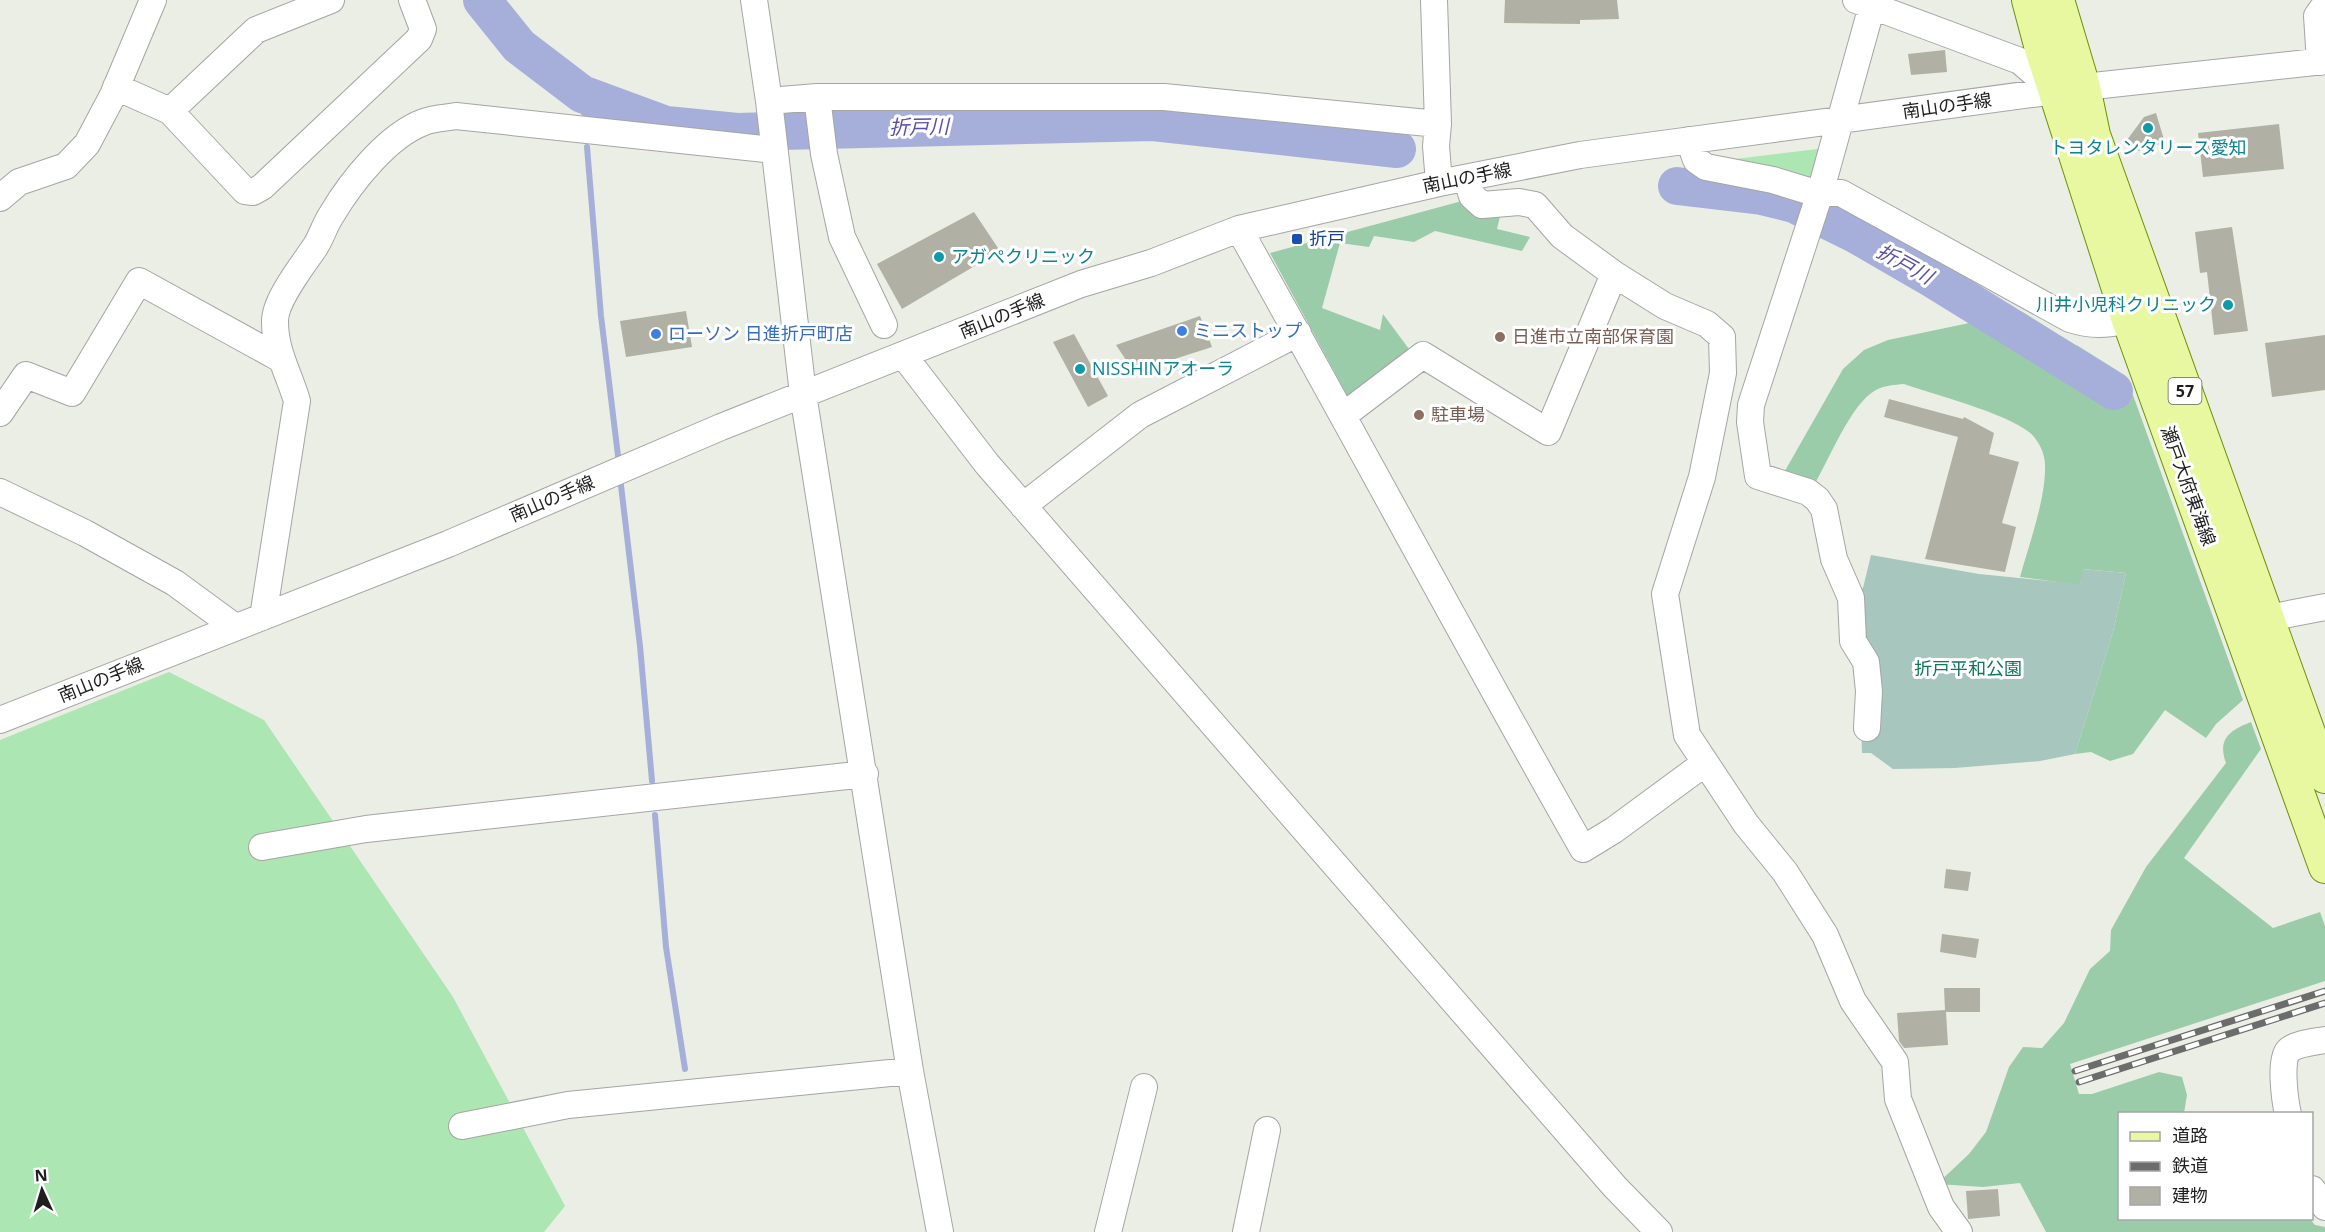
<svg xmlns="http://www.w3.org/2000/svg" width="2325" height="1232" font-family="'Open Sans','Noto Sans JP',sans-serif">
  <rect width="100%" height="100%" fill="#ebeee4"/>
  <!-- grass -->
  <path fill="#ace6b2" d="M 1826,148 L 1815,188 L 1711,162 Z
    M 1868,225 L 1890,237 L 1886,244 L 1864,232 Z
    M 1912,252 L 1944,269 L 1940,276 L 1909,258 Z
    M 1968,283 L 1996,299 L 1991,307 L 1964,291 Z
    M 2023,312 L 2051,330 L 2046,340 L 2017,323 Z
    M 2077,345 L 2118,371 L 2133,395 L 2069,354 Z
    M 169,672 L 264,720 L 453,997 L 565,1206 L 544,1232 L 0,1232 L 0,740 Z"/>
  <!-- forest -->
  <path fill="#9accaa" d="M 1462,201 L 1501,212 L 1497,229 L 1530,237 L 1522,251 L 1435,231 L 1414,242 L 1374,236 L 1369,247 L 1340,243 L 1322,308 L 1380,330 L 1383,314 L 1409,349 L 1398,365 L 1348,397 L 1270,253 Z
    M 1979,314 L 2111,397 L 2119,386 L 2133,395 L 2243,700 L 2216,724 L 2206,738 L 2165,710 L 2133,754 L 2110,761 L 2091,752 L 2075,754 L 2113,632 L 2126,573 L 2083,569 L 2080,585 L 2020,577 C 2029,544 2046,499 2045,465 C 2045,453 2038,439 2029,432 C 2005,413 1936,395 1904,384 C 1894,385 1886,385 1876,390 C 1851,403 1829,460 1814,485 L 1782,476 L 1843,369 L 1864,350 L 1888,340 L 1974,322 Z
    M 2251,722 L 2261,749 L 2184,858 L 2273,928 L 2320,912 L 2325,926 L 2325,981 L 2070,1064 L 2079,1094 L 2092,1094 L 2159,1072 L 2182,1077 L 2187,1095 L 2184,1113 L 2120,1114 L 2120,1218 L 2310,1219 L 2315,1225 L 2325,1227 L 2325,1232 L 2046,1232 L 2020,1183 L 1983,1187 L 1937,1184 L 1969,1154 L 1986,1132 L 2009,1067 L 2023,1047 L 2042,1048 L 2064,1023 L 2090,969 L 2110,951 L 2111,930 L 2146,867 L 2226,763 C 2217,739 2230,730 2251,722 Z"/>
  <!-- cemetery -->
  <path fill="#a6c6be" d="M 1871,555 L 1979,574 L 2080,584 L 2082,569 L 2126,573 L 2113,632 L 2075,754 L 2040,761 L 1955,768 L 1893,769 L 1871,753 L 1862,753 L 1857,587 L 1863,588 Z"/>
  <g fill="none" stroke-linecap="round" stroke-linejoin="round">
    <!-- stream -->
    <path stroke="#a6afda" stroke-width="6" d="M 582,94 L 584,113
      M 587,147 L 601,316 L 619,464
      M 620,477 L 640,646 L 652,781
      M 655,815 L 666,947 L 685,1069"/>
    <!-- river -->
    <path stroke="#a6afda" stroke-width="38" d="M 482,0 L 519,46 L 582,94 L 666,125 L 737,132 L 1153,122 L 1397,149
      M 1677,186 L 1762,196 L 1794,204 L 1857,235 L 1933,279 L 2114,391"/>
  </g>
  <!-- building -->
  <path fill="#b0b0a4" d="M 1505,0 L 1617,0 L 1619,19 L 1580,20 L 1580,24 L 1504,23 Z
    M 1945,50 L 1947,72 L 1911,75 L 1908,54 Z
    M 2156,113 L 2165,143 L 2131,153 L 2127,140 L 2144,117 Z
    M 2279,124 L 2284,169 L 2203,177 L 2198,133 Z
    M 974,212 L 1000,251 L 902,309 L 877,264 Z
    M 2232,227 L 2248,331 L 2214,335 L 2207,272 L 2200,273 L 2195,232 Z
    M 686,311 L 692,347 L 626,357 L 620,321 Z
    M 1200,316 L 1212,347 L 1134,372 L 1116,345 Z
    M 1074,334 L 1108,396 L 1088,407 L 1053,342 Z
    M 2325,335 L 2325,390 L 2272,397 L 2265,343 Z
    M 1889,399 L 1963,419 L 1964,417 L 1994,433 L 1989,454 L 2019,462 L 2002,523 L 2016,527 L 2005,572 L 1925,559 L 1958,437 L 1884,417 Z
    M 1946,869 L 1971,872 L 1968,891 L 1944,888 Z
    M 1942,934 L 1979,939 L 1976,958 L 1940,952 Z
    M 1944,988 L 1980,988 L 1980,1012 L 1946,1012 L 1948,1045 L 1904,1048 L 1899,1041 L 1897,1013 L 1945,1010 Z
    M 1998,1189 L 2000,1216 L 1968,1219 L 1966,1191 Z"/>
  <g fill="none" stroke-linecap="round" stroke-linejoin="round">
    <defs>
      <path id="minor" d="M 754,0 L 769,101 L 803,394 L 910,1071 L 940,1232
        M 1434,0 L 1438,124 L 1436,146 L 1439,183
        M 1856,0 L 2020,61 L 2055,91
        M 2320,62 L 2317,16 L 2325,5
        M 116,87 L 170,111 L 245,191 L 253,192 L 262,187 L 419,39 L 423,29 L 412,0
        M 817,97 L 824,154 L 842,237 L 884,325
        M 769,101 L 817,97 L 1164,97 L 1438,124
        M 170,111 L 256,30 L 331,0
        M 1689,140 L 1696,160 L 1706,167 L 1773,180 L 1812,192 L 1841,193 L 2070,319 C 2092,326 2106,325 2128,320
        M 1467,179 L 1472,196 L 1482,205 L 1519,202 L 1535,205 L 1562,236 L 1614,274 L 1665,306 L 1707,324 L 1722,337 L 1723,373 L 1702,477 L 1665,594 L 1687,735 L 1746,824 L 1785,872 L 1825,935 L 1853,1001 L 1895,1062 L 1898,1099 L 1941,1207 L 1959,1232
        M 0,198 L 19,182 L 66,166 L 87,144 L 113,95 L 153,0
        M 1239,229 C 1355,435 1466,644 1583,849 L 1614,830 L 1705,763
        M 904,356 L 987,464 L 1615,1187 L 1659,1232
        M 0,413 L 26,375 L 72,393 L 139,281 L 279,358
        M 1344,415 L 1423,355 L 1548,432 L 1614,274
        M 0,492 L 85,533 L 175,583 L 235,627
        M 1023,506 L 1140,415 L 1298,333
        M 263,617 L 297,401 C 289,374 275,351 275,322 C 274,301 303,265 315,247 C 322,236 325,224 332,214 C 351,182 388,135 424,122 C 434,118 446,118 456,116 L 773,150
        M 2249,625 L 2268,618 L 2325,607
        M 0,720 L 448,544 L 721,427 L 1081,284 L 1151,263 L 1239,229 L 1439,183 L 1580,155 L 2084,87 L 2325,61
        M 1867,728 L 1869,691 L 1866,662 L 1853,641 L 1851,598 L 1834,559 L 1824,509 L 1817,499 L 1808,492 L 1758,476 L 1750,422 L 1751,405 L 1820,193 L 1872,6
        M 262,847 L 366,829 L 865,774
        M 2288,1114 C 2285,1101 2279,1058 2289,1050 C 2298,1043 2314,1042 2325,1040
        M 462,1126 L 568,1105 L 910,1071
        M 2312,1189 L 2325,1207
        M 1108,1232 L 1144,1087
        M 1246,1232 L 1267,1130"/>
      <path id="major" d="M 2028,0 L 2041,49 L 2128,320 L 2325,867
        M 2058,0 L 2084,87 L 2094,135 L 2325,777"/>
    </defs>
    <!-- minor casing -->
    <use href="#minor" stroke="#a5a5a5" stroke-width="28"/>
    <!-- major casing -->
    <use href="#major" stroke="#6b9107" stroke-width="34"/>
    <!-- minor -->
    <use href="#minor" stroke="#fff" stroke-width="26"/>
    <!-- major -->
    <use href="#major" stroke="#e8f8a0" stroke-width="32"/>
    <defs>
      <path id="rail" d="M 2075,1071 L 2325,991
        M 2079,1082 L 2325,1003"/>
    </defs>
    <!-- rail casing -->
    <use href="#rail" stroke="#6c6c6c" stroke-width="7"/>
    <!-- rail -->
    <use href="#rail" stroke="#fff" stroke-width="4.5" stroke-dasharray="14" stroke-linecap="butt"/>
  </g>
  <!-- markers -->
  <g fill="#0f9aa8" stroke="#fff" stroke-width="2">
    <circle cx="2148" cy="128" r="6"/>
    <circle cx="939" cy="257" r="6"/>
    <circle cx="2228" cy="305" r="6"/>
    <circle cx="1080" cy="369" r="6"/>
  </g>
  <rect fill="#1a4fb4" stroke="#fff" stroke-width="2" x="1291" y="233" width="12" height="12" rx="3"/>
  <g fill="#3f7fe0" stroke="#fff" stroke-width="2">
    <circle cx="1182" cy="331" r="6"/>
    <circle cx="656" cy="334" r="6"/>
  </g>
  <g fill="#8d6e63" stroke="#fff" stroke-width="2">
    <circle cx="1500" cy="337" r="6"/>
    <circle cx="1419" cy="415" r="6"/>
  </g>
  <g text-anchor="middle" stroke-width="6" stroke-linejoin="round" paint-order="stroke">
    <!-- shield labels -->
    <rect fill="#fff" stroke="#626262" stroke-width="1.5" x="2168.5" y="378" width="33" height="26" rx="4.5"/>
    <g font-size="16" font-weight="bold" fill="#1e1e1e">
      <text x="2185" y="397">57</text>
    </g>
    <!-- street labels -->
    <g font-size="18" fill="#1e1e1e" stroke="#fff">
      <text transform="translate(1947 106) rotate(-8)" y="6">南山の手線</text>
      <text transform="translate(1467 178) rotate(-11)" y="6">南山の手線</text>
      <text transform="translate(1002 316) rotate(-22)" y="6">南山の手線</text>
      <text transform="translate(2188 486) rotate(70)" y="6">瀬戸大府東海線</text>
      <text transform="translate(552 499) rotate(-23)" y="6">南山の手線</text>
      <text transform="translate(101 680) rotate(-22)" y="6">南山の手線</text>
    </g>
    <!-- culture labels -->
    <g font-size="18" fill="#0d838f" stroke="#fff" text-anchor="start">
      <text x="2148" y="154" text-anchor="middle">トヨタレンタリース愛知</text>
      <text x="951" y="263">アガぺクリニック</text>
      <text x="2216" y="311" text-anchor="end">川井小児科クリニック</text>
      <text x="1092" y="375">NISSHINアオーラ</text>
    </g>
    <!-- transit labels -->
    <g font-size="18" fill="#164399" stroke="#fff" text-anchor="start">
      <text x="1309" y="245">折戸</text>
    </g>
    <!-- shop labels -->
    <g font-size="18" fill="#366cbe" stroke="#fff" text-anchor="start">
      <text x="1194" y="337">ミニストップ</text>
      <text x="668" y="340">ローソン 日進折戸町店</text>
    </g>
    <!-- education labels -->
    <g font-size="18" fill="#785e54" stroke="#fff" text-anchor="start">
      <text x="1512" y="343">日進市立南部保育園</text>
      <text x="1431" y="421">駐車場</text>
    </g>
    <!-- park labels -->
    <g font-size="18" fill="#107757" stroke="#fff">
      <text x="1968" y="675">折戸平和公園</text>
    </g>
    <!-- water labels -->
    <g font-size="20" font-style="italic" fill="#584ea9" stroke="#fff">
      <text transform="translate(919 127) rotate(-1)" y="7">折戸川</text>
      <text transform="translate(1905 264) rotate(29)" y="7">折戸川</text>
    </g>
  </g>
  <!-- legend -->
  <rect x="2118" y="1112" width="195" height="108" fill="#ffffff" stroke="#a5a5a5" stroke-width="1.5"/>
  <rect x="2130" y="1132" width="30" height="9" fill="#e8f8a0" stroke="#a5a5a5" stroke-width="1.5"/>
  <text x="2172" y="1142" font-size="18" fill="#1e1e1e">道路</text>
  <rect x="2130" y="1162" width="30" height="9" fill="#6c6c6c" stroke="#a5a5a5" stroke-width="1.5"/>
  <text x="2172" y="1172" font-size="18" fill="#1e1e1e">鉄道</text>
  <rect x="2130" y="1187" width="30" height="18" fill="#b0b0a4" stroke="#a5a5a5" stroke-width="1.5"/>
  <text x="2172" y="1202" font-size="18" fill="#1e1e1e">建物</text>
  <!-- north arrow -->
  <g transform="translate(42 1190) rotate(356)" stroke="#ffffff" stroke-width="4.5" paint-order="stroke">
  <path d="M0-4.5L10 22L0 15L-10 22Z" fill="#1e1e1e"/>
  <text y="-9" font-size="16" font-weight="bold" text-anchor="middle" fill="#1e1e1e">N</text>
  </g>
</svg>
